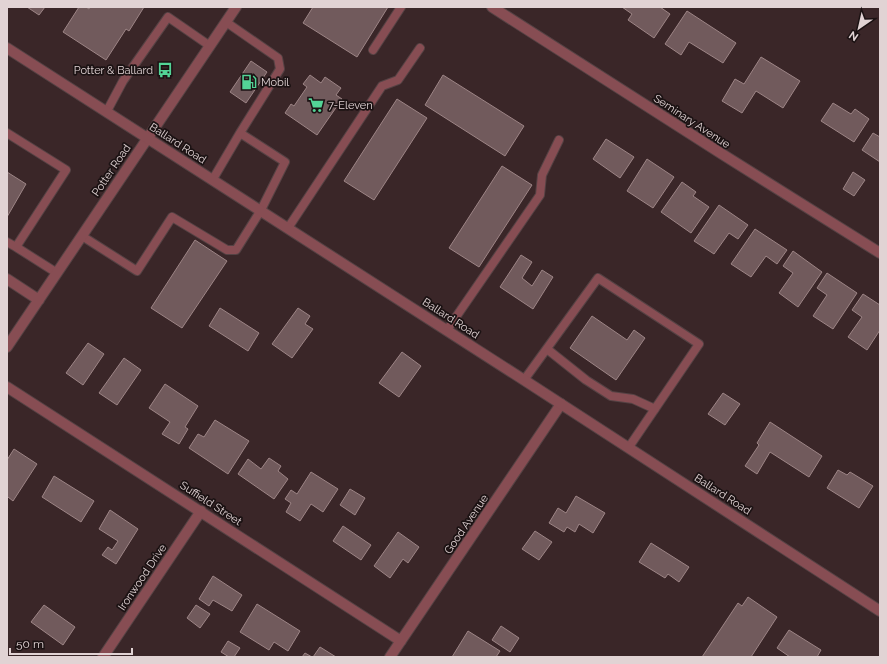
<svg xmlns="http://www.w3.org/2000/svg" width="887" height="664" font-family="Raleway,sans-serif">
  <rect width="100%" height="100%" fill="#3a2628"/>
  <!-- building -->
  <path fill="#715a5c" stroke="#9d8586" d="M 27,7 L 45,7 L 39,15 Z
    M 79,7 L 86,7 L 89,9 L 90,7 L 144,7 L 129,31 L 126,29 L 106,60 L 63,32 Z
    M 313,7 L 388,7 L 357,57 L 303,23 Z
    M 622,7 L 660,7 L 670,14 L 654,38 L 628,20 L 632,14 Z
    M 687,11 L 736,43 L 723,63 L 689,42 L 681,55 L 665,44 Z
    M 761,57 L 800,81 L 783,108 L 756,91 L 742,113 L 722,101 L 735,79 L 744,84 Z
    M 251,61 L 267,72 L 246,103 L 230,92 Z
    M 310,75 L 321,83 L 325,77 L 341,88 L 336,95 L 342,99 L 317,135 L 285,113 L 291,104 L 294,106 L 307,87 L 303,84 Z
    M 443,75 L 524,126 L 505,156 L 425,105 Z
    M 397,99 L 427,118 L 374,200 L 344,181 Z
    M 833,103 L 851,114 L 855,109 L 869,119 L 854,142 L 821,121 Z
    M 873,133 L 880,137 L 880,162 L 862,150 Z
    M 606,139 L 634,157 L 620,178 L 593,159 Z
    M 647,159 L 674,177 L 653,208 L 627,191 Z
    M 502,166 L 532,185 L 479,267 L 449,248 Z
    M 7,172 L 26,184 L 7,217 Z
    M 853,172 L 865,180 L 854,196 L 843,189 Z
    M 682,182 L 696,192 L 693,196 L 709,207 L 691,233 L 661,212 Z
    M 719,205 L 748,225 L 738,239 L 729,233 L 714,254 L 694,241 Z
    M 755,229 L 787,250 L 777,264 L 766,256 L 751,277 L 731,264 Z
    M 195,240 L 227,261 L 182,328 L 151,308 Z
    M 793,251 L 822,272 L 798,307 L 779,293 L 793,273 L 783,266 Z
    M 521,255 L 532,262 L 522,278 L 532,286 L 542,270 L 553,277 L 533,309 L 500,287 Z
    M 827,273 L 857,293 L 833,329 L 813,316 L 827,295 L 817,288 Z
    M 863,294 L 880,305 L 880,330 L 867,350 L 848,337 L 862,317 L 852,310 Z
    M 220,308 L 259,333 L 248,351 L 209,326 Z
    M 298,308 L 310,316 L 305,324 L 313,329 L 292,358 L 272,344 Z
    M 592,316 L 627,340 L 634,330 L 645,338 L 616,380 L 570,348 Z
    M 88,343 L 104,354 L 83,385 L 66,373 Z
    M 402,352 L 421,366 L 399,397 L 379,383 Z
    M 124,358 L 141,370 L 117,405 L 99,393 Z
    M 165,384 L 198,406 L 185,427 L 188,429 L 179,444 L 162,434 L 170,422 L 149,408 Z
    M 723,393 L 740,404 L 725,425 L 708,414 Z
    M 215,420 L 249,441 L 228,474 L 189,448 L 198,434 L 204,437 Z
    M 770,422 L 822,456 L 809,477 L 770,452 L 757,474 L 745,466 L 759,445 L 757,443 Z
    M 14,449 L 37,464 L 13,501 L 8,497 L 7,499 L 7,460 Z
    M 269,458 L 281,466 L 278,471 L 288,479 L 274,499 L 238,474 L 248,459 L 261,469 Z
    M 838,470 L 847,475 L 850,472 L 873,486 L 859,508 L 827,488 Z
    M 311,472 L 338,489 L 323,512 L 311,504 L 300,521 L 286,512 L 291,503 L 285,499 L 291,490 L 297,494 Z
    M 54,476 L 94,501 L 81,522 L 42,497 Z
    M 350,489 L 365,498 L 355,515 L 340,505 Z
    M 576,496 L 605,513 L 593,533 L 579,524 L 575,532 L 567,527 L 564,532 L 549,523 L 558,508 L 566,513 Z
    M 110,510 L 138,529 L 116,564 L 102,555 L 108,547 L 112,550 L 118,541 L 99,529 Z
    M 343,526 L 371,545 L 361,560 L 333,541 Z
    M 535,531 L 552,542 L 539,560 L 522,549 Z
    M 398,532 L 419,547 L 408,563 L 403,559 L 390,578 L 374,566 Z
    M 651,543 L 689,567 L 679,582 L 668,574 L 665,578 L 639,562 Z
    M 213,576 L 242,595 L 232,611 L 213,600 L 209,606 L 199,599 Z
    M 748,597 L 777,617 L 751,657 L 702,657 L 738,603 L 742,606 Z
    M 257,604 L 300,631 L 288,651 L 274,642 L 269,650 L 240,632 Z
    M 44,605 L 75,627 L 63,645 L 31,622 Z
    M 196,605 L 210,614 L 200,628 L 187,618 Z
    M 501,626 L 519,638 L 510,652 L 492,640 Z
    M 789,630 L 821,650 L 817,657 L 790,657 L 777,648 Z
    M 468,631 L 500,651 L 496,657 L 452,657 Z
    M 228,641 L 240,648 L 234,657 L 229,657 L 221,652 Z
    M 320,647 L 336,657 L 313,657 Z
    M 305,653 L 312,657 L 302,657 Z"/>
  <g fill="none" stroke-linecap="round" stroke-linejoin="round">
    <defs>
      <path id="service" d="M 373,50 L 401,7
        M 107,111 L 123,81 L 168,17 L 210,46
        M 7,133 L 66,170 L 16,247 L 57,273
        M 213,179 L 240,133
        M 288,228 L 382,86 L 398,80 L 420,48
        M 82,236 L 137,271 L 172,217 L 227,250 L 236,250 L 261,210 L 285,162 L 240,133 L 280,69 L 278,58 L 226,22
        M 7,242 L 16,247
        M 447,330 L 540,195 L 542,175 L 559,140
        M 547,349 L 586,380 L 611,396 L 633,399 L 655,409
        M 524,380 L 598,278 L 699,344 L 629,447"/>
      <path id="minor" d="M 492,7 L 722,154 L 880,253
        M 7,279 L 39,300
        M 7,347 L 236,7
        M 7,387 L 401,641
        M 103,657 L 201,511
        M 390,657 L 561,404"/>
      <path id="tertiary" d="M 7,48 L 524,380 L 880,611"/>
    </defs>
    <!-- service casing -->
    <use href="#service" stroke="#554244" stroke-width="10"/>
    <!-- minor casing -->
    <use href="#minor" stroke="#554244" stroke-width="12"/>
    <!-- tertiary casing -->
    <use href="#tertiary" stroke="#554244" stroke-width="12"/>
    <!-- service -->
    <use href="#service" stroke="#874d53" stroke-width="8"/>
    <!-- minor -->
    <use href="#minor" stroke="#874d53" stroke-width="10"/>
    <!-- tertiary -->
    <use href="#tertiary" stroke="#874d53" stroke-width="10"/>
  </g>
  <!-- icons -->
  <defs>
    <symbol id="bus-bare" viewBox="-9 -9 18 18"><path d="M-5-6H5V4H4V6H2V4H-2V6H-4V4H-5ZM-3.5-4V0h7V-4ZM-3.5 1.2v1.5H-2V1.2ZM2 1.2v1.5H3.5V1.2Z" fill="#53d396" stroke="#1b1213" stroke-width="2.5" paint-order="stroke"/></symbol>
    <symbol id="fuel-bare" viewBox="-9 -9 18 18"><path d="M-5.5-6h7V0h2V4h1.3V-2.5L3-4.5l.8-.8L6-3V5H2.5V1h-1V6h-7ZM-4.2-4.7v3.2H.2V-4.7Z" fill="#53d396" stroke="#1b1213" stroke-width="2.5" paint-order="stroke"/></symbol>
    <symbol id="supermarket-bare" viewBox="-9 -9 18 18"><path d="M-6-5.5h2.5l.6 2H6L4.5 2H-2.5L-4.4-4H-6ZM-1.5 3.2a1.3 1.3 0 1 0 .1 0ZM3 3.2a1.3 1.3 0 1 0 .1 0Z" fill="#53d396" stroke="#1b1213" stroke-width="2.5" paint-order="stroke"/></symbol>
  </defs>
  <g fill-rule="evenodd">
    <use href="#bus-bare" x="154" y="59" width="22" height="22"/>
    <use href="#fuel-bare" x="238" y="71" width="22" height="22"/>
    <use href="#supermarket-bare" x="305" y="94" width="22" height="22"/>
  </g>
  <g text-anchor="middle" stroke-width="3.5" stroke-linejoin="round" paint-order="stroke">
    <!-- poi labels -->
    <g font-size="11" fill="#e1d3d4" stroke="#1b1213" text-anchor="start">
      <text x="153" y="74" text-anchor="end">Potter &amp; Ballard</text>
      <text x="261" y="86">Mobil</text>
      <text x="328" y="109">7-Eleven</text>
    </g>
    <!-- street labels -->
    <g font-size="11" fill="#e1d3d4" stroke="#1b1213">
      <text transform="translate(692 121) rotate(33)" y="4">Seminary Avenue</text>
      <text transform="translate(178 143) rotate(33)" y="4">Ballard Road</text>
      <text transform="translate(111 170) rotate(-56)" y="4">Potter Road</text>
      <text transform="translate(451 318) rotate(33)" y="4">Ballard Road</text>
      <text transform="translate(723 494) rotate(33)" y="4">Ballard Road</text>
      <text transform="translate(211 503) rotate(33)" y="4">Suffield Street</text>
      <text transform="translate(466 524) rotate(-56)" y="4">Good Avenue</text>
      <text transform="translate(142 577) rotate(-56)" y="4">Ironwood Drive</text>
    </g>
  </g>
  <!-- border -->
  <rect width="887" height="664" fill="none" stroke="#e1d3d4" stroke-width="16"/>
  <!-- north arrow -->
  <g transform="translate(859 28) rotate(214)" stroke="#1b1213" stroke-width="3" paint-order="stroke">
  <path d="M0-3L7 15L0 10L-7 15Z" fill="#e1d3d4"/>
  <text y="-6" font-size="11" font-weight="bold" text-anchor="middle" fill="#e1d3d4">N</text>
  </g>
  <!-- scale -->
  <path d="M10 648v6h122v-6" fill="none" stroke="#e1d3d4" stroke-width="2"/>
  <text x="16" y="648" font-size="12" fill="#e1d3d4" stroke="#1b1213" stroke-width="3" paint-order="stroke">50 m</text>
</svg>
